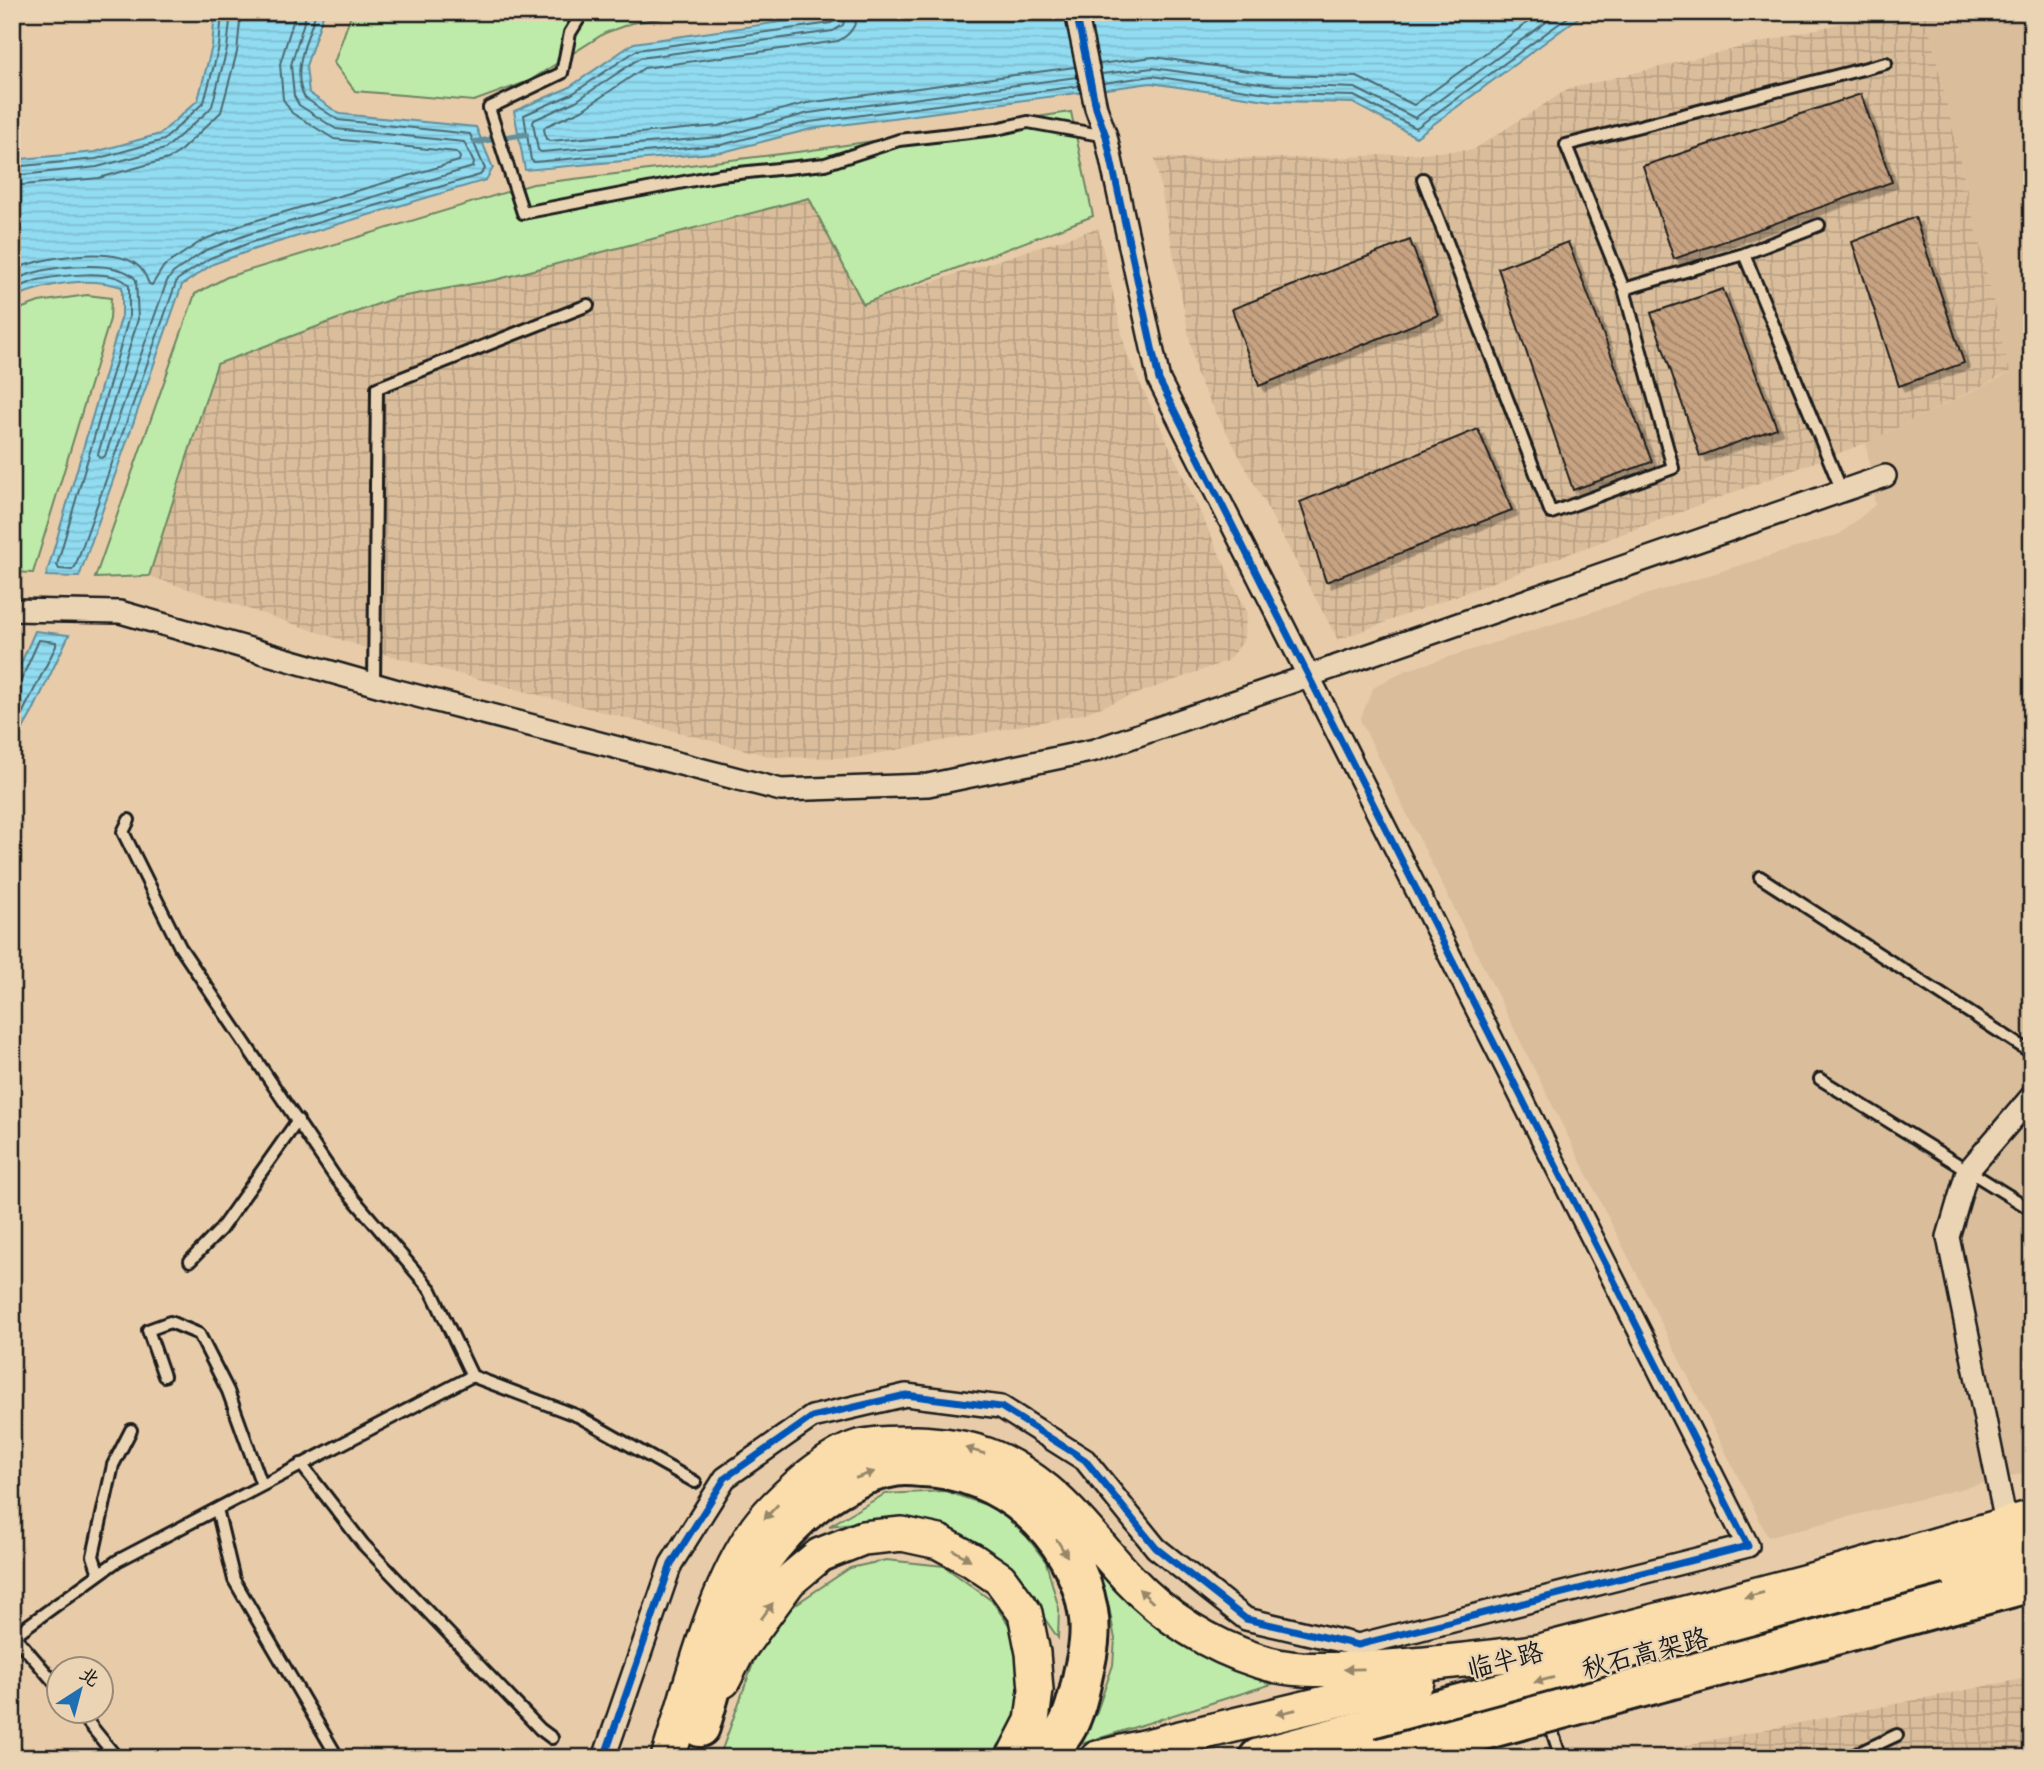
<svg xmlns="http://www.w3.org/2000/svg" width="2044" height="1770" font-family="'Shantell Sans','LXGW WenKai TC',sans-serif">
  <defs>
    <pattern id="industrial-grid" width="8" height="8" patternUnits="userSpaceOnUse" patternTransform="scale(1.75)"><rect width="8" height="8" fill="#dabd9b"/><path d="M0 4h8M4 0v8" fill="none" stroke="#baa285"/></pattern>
    <pattern id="water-rules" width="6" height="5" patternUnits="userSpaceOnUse" patternTransform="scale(1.75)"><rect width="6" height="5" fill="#91dcf1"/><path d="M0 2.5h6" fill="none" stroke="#7cbcce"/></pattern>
    <pattern id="building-back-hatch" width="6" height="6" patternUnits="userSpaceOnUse" patternTransform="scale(1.75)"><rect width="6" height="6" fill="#c7a382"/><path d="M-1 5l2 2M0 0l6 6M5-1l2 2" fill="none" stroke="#a1846a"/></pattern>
    <filter id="shadow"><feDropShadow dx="5.5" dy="5.5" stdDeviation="0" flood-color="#0004"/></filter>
  </defs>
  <rect width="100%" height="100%" fill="#e8ccaa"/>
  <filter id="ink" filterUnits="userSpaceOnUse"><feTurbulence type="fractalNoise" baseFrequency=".0143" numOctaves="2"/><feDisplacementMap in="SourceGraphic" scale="14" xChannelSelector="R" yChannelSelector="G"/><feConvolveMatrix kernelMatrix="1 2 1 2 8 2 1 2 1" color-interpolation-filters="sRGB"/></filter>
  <g filter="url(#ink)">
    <!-- built -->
    <path fill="#dabd9b" d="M 1925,12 L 2032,12 L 2032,1471 L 1768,1537 L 1360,720 L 1373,688 L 1404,671 L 1840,534 L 1875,505 L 1866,443 L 2010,373 Z"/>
    <!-- industrial -->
    <path fill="url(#industrial-grid)" d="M 1887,12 L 1925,12 L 2010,372 L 1866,443 L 1338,640 L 1197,377 L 1155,158 L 1331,158 L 1473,150 L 1568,89 Z
      M 809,198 L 863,304 L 1098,228 L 1127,355 L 1247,613 L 1243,642 L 1227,661 L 1082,714 L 854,758 L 772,757 L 384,654 L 149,576 L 217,364 L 394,298 Z
      M 2032,1677 L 2032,1758 L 1626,1757 Z"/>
    <!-- green -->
    <path fill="#beeba9" stroke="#6d8462" stroke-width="2" d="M 352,12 L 698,12 L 632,23 L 605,33 L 529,81 L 474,101 L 355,91 L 334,63 Z
      M 1071,112 L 1093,216 L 863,304 L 809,198 L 495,280 L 394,298 L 217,364 L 149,576 L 95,578 L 195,294 L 227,277 L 533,184 L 805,151 Z
      M 87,295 L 111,298 L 110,319 L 33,573 L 12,572 L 12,312 L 39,302 Z
      M 945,1491 L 998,1509 L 1027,1537 L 1046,1562 L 1059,1609 L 1058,1638 L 1038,1609 L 924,1523 L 891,1518 L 829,1526 L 885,1494 Z
      M 1089,1555 L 1176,1640 L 1239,1671 L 1278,1682 L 1072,1747 L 1096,1714 L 1113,1665 L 1115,1639 L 1108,1602 Z
      M 886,1560 L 944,1566 L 992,1601 L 1016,1635 L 1023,1672 L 1020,1709 L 1007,1735 L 988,1758 L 719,1758 L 754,1661 L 771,1629 L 796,1604 L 850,1568 Z"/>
    <!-- water -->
    <path fill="url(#water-rules)" stroke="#628f9c" stroke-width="2" d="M 215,12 L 324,12 L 306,66 L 309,93 L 340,114 L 476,127 L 493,168 L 486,180 L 255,249 L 213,264 L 182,285 L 79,577 L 46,576 L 122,315 L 122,287 C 86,276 47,284 12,298 L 12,160 L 95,152 L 160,134 L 198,100 L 212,46 Z
      M 851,12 L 1586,12 L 1416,137 L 1353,103 L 1273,101 L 1151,83 L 811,129 L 723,152 L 525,170 L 514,111 L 568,88 L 634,43 Z
      M 35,631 L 69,635 L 32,713 L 12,748 L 12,684 Z"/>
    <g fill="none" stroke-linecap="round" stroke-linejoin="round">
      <!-- shore -->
      <path stroke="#4b6971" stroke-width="2" d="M 838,12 L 837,19 L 831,23 L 637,50 L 572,94 L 524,115 L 531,160 L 534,162 L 721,145 L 810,122 L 1079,86
        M 847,12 L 843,25 L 833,31 L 640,58 L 576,101 L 534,120 L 533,123 L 538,150 L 541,152 L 720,137 L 809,113 L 1077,77
        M 857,12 C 857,26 850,35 838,41 L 644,68 L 582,110 L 546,126 L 544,129 L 546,139 L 550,141 L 718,126 L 807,103 L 1075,67
        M 1099,64 L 1154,57 L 1275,75 L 1357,77 L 1414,105 L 1542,12
        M 1101,74 L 1153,68 L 1275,85 L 1355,88 L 1415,118 L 1560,12
        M 1103,83 L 1152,76 L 1274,94 L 1354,96 L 1416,128 L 1575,12
        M 12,167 L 96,159 L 164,140 L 204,102 L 219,47 L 222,12
        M 12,176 L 97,167 L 165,149 L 208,111 L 212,106 L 227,49 L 231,12
        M 12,186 L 99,178 L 168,159 L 178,153 L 221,112 L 237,52 L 241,12
        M 12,270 C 41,258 111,245 137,265 C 144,270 146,277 149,284 L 152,285 L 164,266 L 203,240 L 247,223 L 459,161 L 460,157 L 456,152 L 334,139 L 292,113 L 283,99 L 280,64 L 296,12
        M 12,281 C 19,278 26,275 33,273 C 57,266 122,259 136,280 L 138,319 L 98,454 L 99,457 L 102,458 L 105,456 L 167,281 L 173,273 L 206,250 L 249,234 L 473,167 L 474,163 L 464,142 L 336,129 L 299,105 L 294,96 L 291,65 L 307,12
        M 12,290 C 21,287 30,282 38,280 C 58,276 117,267 129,286 L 129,317 L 57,565 L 59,569 L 72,570 L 75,567 L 177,280 L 210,258 L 252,242 L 480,175 L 485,169 L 470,134 L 338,120 L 305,98 C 290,72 308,38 316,12
        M 12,684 L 18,684 L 21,680 L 39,640 L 56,642 L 56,646 L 12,734"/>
      <!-- stream -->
      <path stroke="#628f9c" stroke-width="6" d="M 475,142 L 526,134"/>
    </g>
    <!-- building -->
    <path fill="url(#building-back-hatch)" stroke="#1c1c1c" stroke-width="2" filter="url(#shadow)" d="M 1861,94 L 1892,182 L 1674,259 L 1643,166 Z
      M 1915,217 L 1964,363 L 1899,386 L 1852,242 Z
      M 1410,240 L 1438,315 L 1259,386 L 1232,309 Z
      M 1568,242 L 1652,462 L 1573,490 L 1498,268 Z
      M 1723,289 L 1777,428 L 1700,456 L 1651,313 Z
      M 1478,429 L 1512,510 L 1326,582 L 1300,502 Z"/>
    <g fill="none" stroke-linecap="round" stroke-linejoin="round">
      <defs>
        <path id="lane" d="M 583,12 L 570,33 L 562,73 L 489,108 L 523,213 L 720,175 L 825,164 L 899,140 L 996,129 L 1028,122 L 1106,136
          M 1423,179 L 1551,513 L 1673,468 L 1624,289 L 1566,145 L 1886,63
          M 1744,254 L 1842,491
          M 1624,289 L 1744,254 L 1819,225
          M 374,684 L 377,388 L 588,305
          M 129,820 L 123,832 L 180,947 L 335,1177 L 431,1290 L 472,1376 L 578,1416 L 695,1482
          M 1760,877 L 2032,1053
          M 1820,1079 L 2032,1210
          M 190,1261 L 220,1230 L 298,1120
          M 164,1376 L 148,1330 L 170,1322 L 199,1334 L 228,1391 L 262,1485
          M 301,1464 L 363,1544 L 540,1729 L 552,1738
          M 217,1509 L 234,1580 L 338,1758
          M 99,1574 L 93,1556 L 113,1465 L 131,1430
          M 12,1633 L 60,1689
          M 12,1637 L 117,1561 L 472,1376
          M 78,1710 L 117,1758
          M 1550,1725 L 1561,1758
          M 1848,1758 L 1897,1735"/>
        <path id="street" d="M 12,610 L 120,612 L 398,691 L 781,790 L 928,785 L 1095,750 L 1885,476
          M 2006,1523 L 1948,1237 L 1967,1172 L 2032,1096
          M 604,1758 L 671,1564 L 725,1478 L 812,1417 L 906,1395 L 1001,1407 L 1085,1460 L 1156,1548 L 1246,1619 L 1358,1645 L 1748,1546 L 1159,380 L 1106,136 L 1096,108 L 1076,12"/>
        <path id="primary" d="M 1521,1656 L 1838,1573 L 2032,1517
          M 723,1681 L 738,1651 L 789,1581 L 820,1555 L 863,1538 L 902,1534 L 939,1542 L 972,1560 L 1000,1579 L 1025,1613 L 1033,1653 L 1036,1690 L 1032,1721 L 1013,1758
          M 668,1758 C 691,1686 713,1589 757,1528 C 771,1509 791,1491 809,1476 C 823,1465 841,1452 859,1447 C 877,1443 897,1443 916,1443 C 971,1445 1004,1456 1047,1491 C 1078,1517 1102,1550 1129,1579 C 1165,1617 1209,1645 1259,1661 C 1288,1671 1318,1670 1349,1669 C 1414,1667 1479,1658 1543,1651
          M 1097,1758 L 1417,1681"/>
        <path id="highway" d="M 1950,1604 L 2032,1582
          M 700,1727 C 714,1680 725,1631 747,1586 C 751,1579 754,1570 759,1563 C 791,1518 839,1476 894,1467 C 903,1465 912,1466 921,1467 C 1001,1468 1075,1532 1088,1611 C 1092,1633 1088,1653 1083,1674 C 1080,1690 1074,1716 1065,1730 C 1059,1740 1049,1749 1041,1758
          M 1259,1758 L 2032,1550"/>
      </defs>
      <!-- lane casing -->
      <use href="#lane" stroke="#1c1c1c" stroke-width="16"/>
      <!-- street casing -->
      <use href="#street" stroke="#1c1c1c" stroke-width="26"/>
      <!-- primary casing -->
      <use href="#primary" stroke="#1c1c1c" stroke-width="38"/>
      <!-- highway casing -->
      <use href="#highway" stroke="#1c1c1c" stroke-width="44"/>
      <!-- lane -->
      <use href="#lane" stroke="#ead4b4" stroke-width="10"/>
      <!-- street -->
      <use href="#street" stroke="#ead4b4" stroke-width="21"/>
      <!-- primary -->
      <use href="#primary" stroke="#faddab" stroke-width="33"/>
      <!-- highway -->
      <use href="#highway" stroke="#faddab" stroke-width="38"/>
      <defs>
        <path id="highway-bridge" d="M 1380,1758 L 1950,1604"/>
      </defs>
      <!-- highway-bridge casing -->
      <use href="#highway-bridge" stroke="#1c1c1c" stroke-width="44" stroke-linecap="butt"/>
      <!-- highway-bridge -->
      <use href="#highway-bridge" stroke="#faddab" stroke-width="38"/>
      <defs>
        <path id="cycleway" d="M 604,1758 L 671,1564 L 725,1478 L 812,1417 L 906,1395 L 1001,1407 L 1085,1460 L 1156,1548 L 1246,1619 L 1358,1645 L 1748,1546 L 1159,380 L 1106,136 L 1096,108 L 1076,12"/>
      </defs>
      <!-- cycleway casing -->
      <use href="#cycleway" stroke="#ead4b4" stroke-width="11"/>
      <!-- cycleway -->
      <use href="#cycleway" stroke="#0057b8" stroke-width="7"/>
    </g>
    <!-- one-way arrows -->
    <defs><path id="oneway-solid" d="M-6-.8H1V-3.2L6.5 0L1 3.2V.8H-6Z" transform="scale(1.75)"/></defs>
    <g fill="#96866b">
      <use href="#oneway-solid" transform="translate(975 1451) rotate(-164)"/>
      <use href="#oneway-solid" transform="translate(865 1475) rotate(-19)"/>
      <use href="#oneway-solid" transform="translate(771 1512) rotate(133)"/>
      <use href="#oneway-solid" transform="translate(1062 1548) rotate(58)"/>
      <use href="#oneway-solid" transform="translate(962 1555) rotate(30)"/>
      <use href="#oneway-solid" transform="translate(1754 1595) rotate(165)"/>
      <use href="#oneway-solid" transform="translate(1146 1596) rotate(-136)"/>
      <use href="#oneway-solid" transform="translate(767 1611) rotate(-54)"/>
      <use href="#oneway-solid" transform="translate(1354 1669) rotate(179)"/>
      <use href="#oneway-solid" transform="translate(1544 1680) rotate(165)"/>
      <use href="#oneway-solid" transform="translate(1286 1712) rotate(167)"/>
    </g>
  </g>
  <g text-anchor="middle" stroke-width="5" stroke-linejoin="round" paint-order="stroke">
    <!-- street labels -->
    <g font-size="26" fill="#1c1c1c" stroke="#ead4b4">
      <text transform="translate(1645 1653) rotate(-15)" y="9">秋石高架路</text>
      <text transform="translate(1505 1660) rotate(-14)" y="9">临半路</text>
    </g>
  </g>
  <!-- margin -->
  <rect width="2044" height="1770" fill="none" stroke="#ead4b4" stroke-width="42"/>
  <rect x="21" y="21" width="2002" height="1728" fill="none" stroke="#1c1c1c" stroke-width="2.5" filter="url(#ink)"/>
  <!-- north arrow -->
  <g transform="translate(80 1690) rotate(36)"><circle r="33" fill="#ead4b4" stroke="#988a77" stroke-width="2"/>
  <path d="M0-5L12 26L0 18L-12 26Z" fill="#1f6fb2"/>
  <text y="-10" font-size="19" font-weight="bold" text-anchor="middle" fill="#1c1c1c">北</text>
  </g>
</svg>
